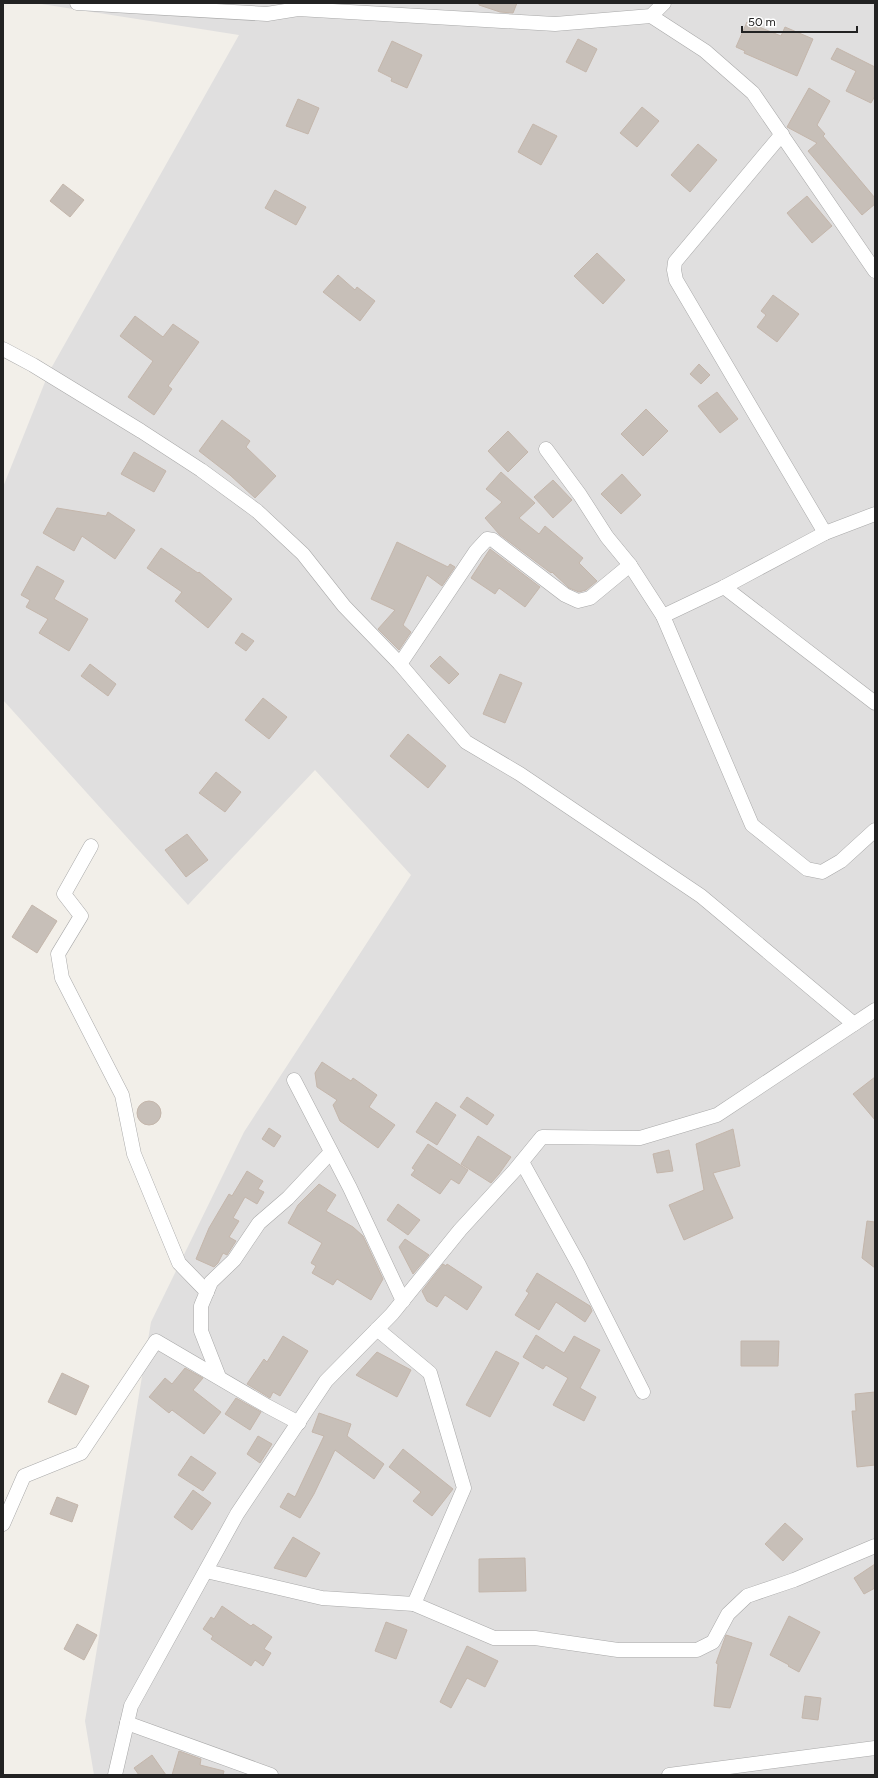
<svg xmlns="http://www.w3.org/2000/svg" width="878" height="1778" font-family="Figtree,sans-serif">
<rect width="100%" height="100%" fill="#f2efe9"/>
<!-- residential -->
<polygon fill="#e0dfdf" points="35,3 875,3 875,1775 94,1775 85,1721 151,1322 244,1132 411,875 315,770 188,905 3,700 3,487 49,372 239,35"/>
<!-- building -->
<g fill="#c7bfb8" stroke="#c4b6ab">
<polygon points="479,3 517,3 513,13 500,12 479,5"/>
<polygon points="747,22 781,36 785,27 813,39 797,76 744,53 745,51 736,47"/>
<polygon points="578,39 597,49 586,72 566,62"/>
<polygon points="392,41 422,55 407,88 391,81 392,78 378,71"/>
<polygon points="837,48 875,67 875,96 871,103 846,91 856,71 831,59"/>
<polygon points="809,88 830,101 817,125 825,134 823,136 875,198 875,204 862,215 808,151 817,143 787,127"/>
<polygon points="298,99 319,108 308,134 286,126"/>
<polygon points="642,107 659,121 637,147 620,133"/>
<polygon points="533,124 557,136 541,165 518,152"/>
<polygon points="698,144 717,160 690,192 671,175"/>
<polygon points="63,184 84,200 70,217 50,201"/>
<polygon points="275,190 306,207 296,225 265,208"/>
<polygon points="807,196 832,226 812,243 787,213"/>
<polygon points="597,253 625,280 603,304 574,276"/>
<polygon points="338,275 355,290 357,287 375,301 360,321 323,292"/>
<polygon points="773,295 799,314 777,342 757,327 766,315 761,311"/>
<polygon points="135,316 163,337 173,324 199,342 168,386 172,389 154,415 128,397 153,361 120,336"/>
<polygon points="699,364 710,375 701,384 690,374"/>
<polygon points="717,392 738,419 720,433 698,406"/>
<polygon points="646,409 668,431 643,456 621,434"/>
<polygon points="222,420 250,441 246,447 276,476 255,498 230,475 199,451"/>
<polygon points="508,431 528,452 508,472 488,451"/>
<polygon points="134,452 166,471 154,492 121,474"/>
<polygon points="501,472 535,503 519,518 539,534 545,526 583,558 579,563 597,581 586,590 579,592 569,588 552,572 551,573 499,534 485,518 502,502 486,489"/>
<polygon points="622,474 641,495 621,514 601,494"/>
<polygon points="553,480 572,500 553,518 534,497"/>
<polygon points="57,508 106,516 108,512 135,530 115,559 82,536 74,551 43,533"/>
<polygon points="397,542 448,567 450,564 455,567 442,586 427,575 403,625 411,632 399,650 378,629 395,610 371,599"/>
<polygon points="161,548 198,573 199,572 232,599 208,628 175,601 182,592 147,568"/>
<polygon points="490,549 540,587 525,607 499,588 495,594 471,578"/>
<polygon points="37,566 64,581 54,599 88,619 69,651 39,633 48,619 26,607 30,600 21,595"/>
<polygon points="242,633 254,641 246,651 235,643"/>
<polygon points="440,656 459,674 449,684 430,666"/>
<polygon points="90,664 116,684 108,696 81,676"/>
<polygon points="500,674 522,683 505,723 483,714"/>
<polygon points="263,698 287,717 269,739 245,720"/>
<polygon points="408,734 446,766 428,788 390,756"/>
<polygon points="216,772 241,792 225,812 199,793"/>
<polygon points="187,834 208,860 186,877 165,850"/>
<polygon points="32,905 57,921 37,953 12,937"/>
<polygon points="322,1062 351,1081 353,1078 377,1095 369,1107 395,1125 378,1148 340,1121 333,1105 337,1100 317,1087 315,1073"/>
<polygon points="875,1077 875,1120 853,1094"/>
<polygon points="467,1097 494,1115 487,1125 460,1107"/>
<circle cx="149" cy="1113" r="12"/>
<polygon points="436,1102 456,1115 437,1145 416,1132"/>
<polygon points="269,1128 281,1136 274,1147 262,1139"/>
<polygon points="733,1129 740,1166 713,1173 733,1218 684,1240 669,1205 704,1190 696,1144"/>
<polygon points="478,1136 511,1157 499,1174 491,1183 461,1164"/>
<polygon points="428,1144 468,1170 459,1184 451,1179 440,1194 411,1175 415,1170 412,1168"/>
<polygon points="669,1150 673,1171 657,1173 653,1154"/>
<polygon points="247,1171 263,1181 258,1189 264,1192 257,1204 245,1197 233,1218 239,1221 229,1237 236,1241 227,1255 223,1253 218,1263 214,1267 196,1259 209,1228 229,1194 232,1196"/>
<polygon points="319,1184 336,1195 326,1211 353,1227 363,1236 383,1279 371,1300 337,1279 333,1285 312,1273 316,1266 311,1263 322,1243 288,1223 298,1205"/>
<polygon points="398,1204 420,1220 408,1235 387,1220"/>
<polygon points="867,1221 875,1222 875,1268 862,1258"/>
<polygon points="405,1239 429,1255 413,1274 399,1247"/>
<polygon points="443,1264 446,1266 447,1264 482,1287 467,1310 445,1295 437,1307 427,1301 422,1291"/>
<polygon points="537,1273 590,1306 592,1311 585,1322 556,1302 539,1330 515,1315 529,1293 526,1291"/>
<polygon points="536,1335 564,1353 574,1336 600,1350 580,1388 596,1397 584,1421 553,1405 568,1378 546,1365 543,1369 523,1357"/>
<polygon points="283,1336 308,1351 280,1396 273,1392 270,1398 247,1384 264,1359 267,1362"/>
<polygon points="741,1341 779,1341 778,1366 741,1366"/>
<polygon points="496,1351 519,1363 490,1417 466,1405"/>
<polygon points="377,1352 411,1370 397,1397 356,1375"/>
<polygon points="185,1368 203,1378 193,1390 221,1412 204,1434 172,1410 169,1413 149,1397 165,1378 172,1384"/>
<polygon points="62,1373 89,1386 76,1415 48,1402"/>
<polygon points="875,1392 875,1465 857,1467 852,1411 856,1411 855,1394"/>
<polygon points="236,1398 261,1412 250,1430 225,1414"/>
<polygon points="319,1413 351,1424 347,1436 384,1464 374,1479 335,1450 314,1494 300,1518 280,1507 288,1493 295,1497 324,1436 312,1432"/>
<polygon points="258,1436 272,1444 260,1463 247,1454"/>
<polygon points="403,1449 453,1489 432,1516 413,1501 421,1492 389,1467"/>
<polygon points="191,1456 216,1473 203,1491 178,1475"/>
<polygon points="193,1490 211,1503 192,1530 174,1517"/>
<polygon points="57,1497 78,1505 72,1522 50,1514"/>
<polygon points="785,1523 803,1539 783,1561 765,1544"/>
<polygon points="293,1537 320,1553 306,1577 274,1568"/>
<polygon points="525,1558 526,1591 479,1592 479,1559"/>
<polygon points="875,1564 875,1588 864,1594 854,1578"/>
<polygon points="222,1606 251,1626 253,1624 272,1637 264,1649 271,1653 263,1666 255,1660 251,1666 211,1639 213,1636 203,1629 211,1617 214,1619"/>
<polygon points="789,1616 820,1632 799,1672 788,1666 789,1665 770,1655"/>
<polygon points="386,1622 407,1630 396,1659 375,1651"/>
<polygon points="77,1624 97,1635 84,1660 64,1649"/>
<polygon points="726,1635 752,1643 730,1708 714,1706 718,1664 716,1663"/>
<polygon points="467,1646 498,1661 485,1687 467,1678 451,1708 440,1702"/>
<polygon points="805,1696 821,1698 818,1720 802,1718"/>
<polygon points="179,1751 201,1759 200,1765 224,1771 223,1775 172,1775"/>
<polygon points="152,1755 166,1775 139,1775 134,1768"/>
</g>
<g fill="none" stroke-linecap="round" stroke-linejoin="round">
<!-- minor casing -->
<g stroke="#a9a9a9" stroke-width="15">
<g id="minor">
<polyline points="77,3 267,14 298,9 555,24 651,16 664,3"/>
<polyline points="651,16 705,51 753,93 875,271"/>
<polyline points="782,134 675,262 674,270 676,280 825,533"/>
<polyline points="3,349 33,365 141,431 201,470 257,511 303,554 344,606 400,664 466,742 520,774 701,896 854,1024"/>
<polyline points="546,449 580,495 607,537 630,565 663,616 752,825 807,869 822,872 841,861 875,830"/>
<polyline points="724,587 875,703"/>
<polyline points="663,616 724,587 825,533 875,514"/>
<polyline points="400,664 476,551 487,539 493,540 565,595 578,601 590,598 630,565"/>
<polyline points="91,846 64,894 81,916 58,954 62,978 122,1095 134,1154 179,1263 207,1292"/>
<polyline points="294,1080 350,1188 403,1301"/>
<polyline points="522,1162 579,1265 643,1392"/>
<polyline points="377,1329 430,1373 464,1488 414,1604"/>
<polyline points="219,1377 201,1331 201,1306 211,1282 234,1260 259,1223 288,1198 331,1152"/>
<polyline points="3,1524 24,1476 81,1453 156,1341 267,1406 299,1423"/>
<polyline points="206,1571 322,1598 414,1604 494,1638 535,1638 618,1650 697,1650 713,1642 728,1614 747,1596 794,1580 875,1546"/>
<polyline points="127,1723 271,1775"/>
<polyline points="115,1775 131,1706 237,1514 326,1381 392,1314 460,1230 515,1170 542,1137 640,1138 717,1115 875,1010"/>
<polyline points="669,1775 875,1748"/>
</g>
</g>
<!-- minor -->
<use href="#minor" stroke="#fff" stroke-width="14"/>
</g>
<!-- border -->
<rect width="878" height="1778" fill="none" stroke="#222222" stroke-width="8"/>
<!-- scale -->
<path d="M742 26v6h115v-6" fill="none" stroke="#222222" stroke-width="2"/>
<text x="748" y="26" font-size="12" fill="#222222" stroke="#ffffff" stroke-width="3" paint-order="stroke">50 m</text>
</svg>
